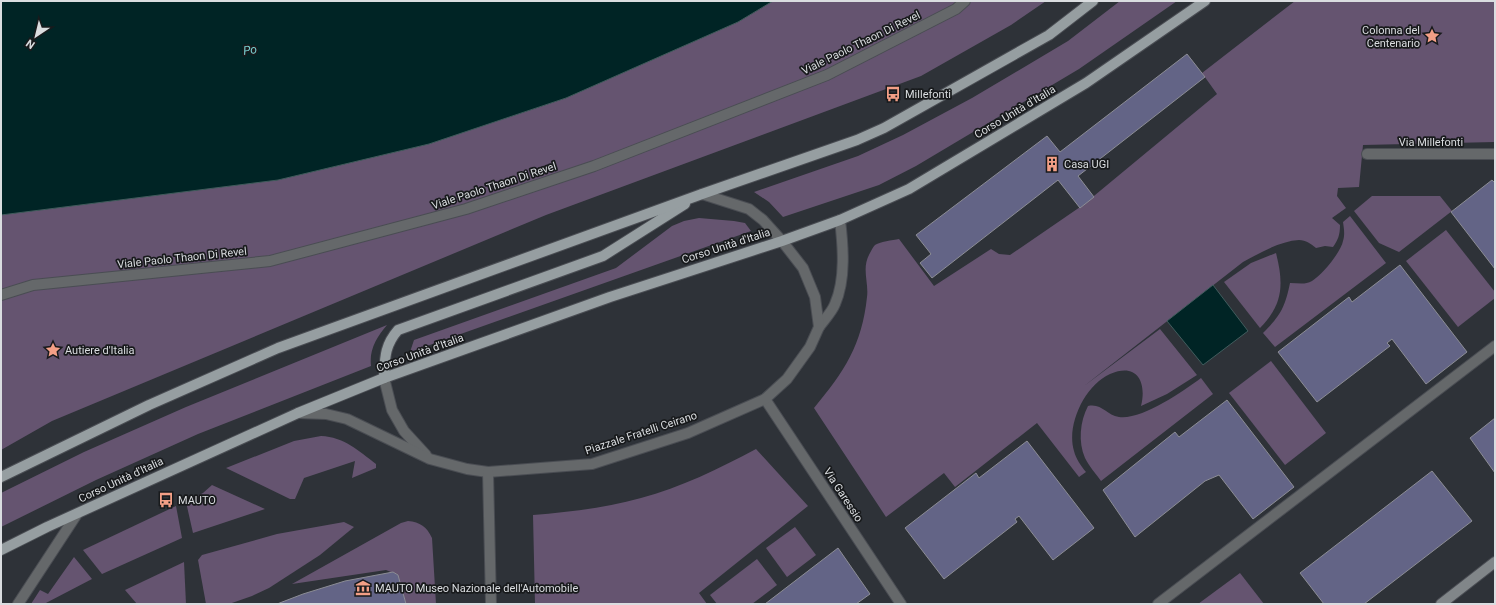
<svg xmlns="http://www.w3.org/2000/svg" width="1496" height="605" font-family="Roboto,sans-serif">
<rect width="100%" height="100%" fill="#2e3238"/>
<!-- green -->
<g fill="#655470">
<polygon points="773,1 1046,1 1011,25 921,76 546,215 52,421 1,450 1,215 278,180 429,144 566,98 738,22"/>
<polygon points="1120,1 1177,1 1079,69 916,166 879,185 783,217 769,202 754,192 858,156 903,135 972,98 1068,41"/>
<path d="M 1295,1 L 1495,1 L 1495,142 L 1363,145 L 1359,187 L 1338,188 L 1337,196 L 1346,208 L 1332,218 L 1340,225 C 1340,235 1338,240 1333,247 L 1325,246 L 1316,248 C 1311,244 1306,240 1299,240 C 1280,241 1260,253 1243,262 L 1084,386 L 1160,329 L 1197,375 L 1167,394 L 1141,406 C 1147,382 1137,362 1110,374 C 1085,385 1066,425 1074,451 C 1076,459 1081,466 1086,472 L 1079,477 L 1037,423 L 955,487 L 944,473 L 886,517 L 814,408 C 844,372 862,345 867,297 C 869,282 861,268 870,253 C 871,251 873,247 875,245 C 879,242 893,240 899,239 L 934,286 L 991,249 L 999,254 L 1010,255 L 1083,205 L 1217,94 L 1202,73 Z"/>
<polygon points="1372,196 1440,196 1452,211 1399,252 1379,243 1354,211"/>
<path d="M 1350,216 L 1386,263 L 1275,347 L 1263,333 C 1281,315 1285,307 1290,283 C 1298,283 1305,285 1312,281 C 1322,275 1341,252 1343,241 C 1345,234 1344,229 1343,222 Z"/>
<polygon points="699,218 734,221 745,223 751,231 410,352 414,340 616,268 672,226 684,221"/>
<polygon points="1446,230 1495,292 1495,298 1458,327 1406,261"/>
<path d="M 1276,253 C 1284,285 1283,304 1260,328 L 1224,282 L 1251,263 Z"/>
<path d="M 387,325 C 377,337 369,349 371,366 L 198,434 L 96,480 L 1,527 L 1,493 L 84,452 L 186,407 Z"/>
<polygon points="1271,361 1326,433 1285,465 1229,393"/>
<path d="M 1201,378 L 1213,394 L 1101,481 C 1096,474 1089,466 1085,458 C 1078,442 1080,421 1088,406 C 1102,403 1106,415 1119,417 C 1142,420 1182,392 1201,378 Z"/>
<path d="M 321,436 C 344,437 359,451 376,464 L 376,468 L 352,478 L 355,461 L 304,478 L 295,499 L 290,499 L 226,468 L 294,441 Z"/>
<path d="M 756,449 L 808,506 L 699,593 L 707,604 L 535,604 L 533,515 C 569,512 606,508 641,498 C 680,488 720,468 756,449 Z"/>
<polygon points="212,485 265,509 193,533 186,502 203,493"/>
<polygon points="176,506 182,538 102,574 83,550"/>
<path d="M 408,521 C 420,522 427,527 432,538 L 436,604 L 406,604 L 398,575 L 386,570 L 292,584 L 401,523 Z"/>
<polygon points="344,522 354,527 320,555 269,588 252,596 229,604 206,604 198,560 202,555 277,534"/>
<polygon points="795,527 816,555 787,577 766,548"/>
<polygon points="74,557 92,579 44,604 31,604 40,590 48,594"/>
<polygon points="757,559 777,585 752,604 717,604 710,595"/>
<polygon points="184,562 186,604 137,604 125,590"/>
<polygon points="1240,573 1264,604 1198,604"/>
</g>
<!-- water -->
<g fill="#002425" stroke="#415c5d">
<polygon points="1,1 773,1 738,22 566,98 429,144 278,180 1,215"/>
<polygon points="1213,285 1248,331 1203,365 1167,321"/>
</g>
<!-- building -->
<g fill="#636486" stroke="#8c8d95">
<polygon points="1187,54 1205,77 1078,176 1094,197 1080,208 1058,180 932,278 920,263 931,254 916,235 1047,136 1060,152"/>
<polygon points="1492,180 1495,183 1495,269 1451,212"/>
<polygon points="1400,265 1467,352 1426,384 1392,339 1387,343 1390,346 1317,402 1278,352 1349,297 1352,302"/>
<polygon points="1227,400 1294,487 1253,519 1219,475 1205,481 1135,537 1103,490 1175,432 1179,437"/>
<polygon points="1495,418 1495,473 1470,438"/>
<polygon points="1027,441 1094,528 1053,560 1019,516 1015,519 1017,522 944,579 905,528 976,473 979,478"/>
<polygon points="1432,471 1472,521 1364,604 1324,604 1300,573"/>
<polygon points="838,548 870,594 856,604 765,604"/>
<polygon points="393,572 398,575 406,604 277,604 303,594 345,581"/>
</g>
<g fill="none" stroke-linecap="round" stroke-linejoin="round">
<!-- lane casing -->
<g stroke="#4a4d53" stroke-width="12">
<polyline id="lane" points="1158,604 1495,346"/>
</g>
<!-- street casing -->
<g stroke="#4a4d53" stroke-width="12">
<g id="street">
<polyline points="1367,154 1495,154"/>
<polyline points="1,295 33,285 270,261 466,209 594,166 827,75 956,9 965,1"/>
<path d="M 819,327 C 824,320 832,312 835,304 C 846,279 843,245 840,220"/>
<polyline points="384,378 392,410 404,431 426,455"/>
<polyline points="765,399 901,604"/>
<polyline points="298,413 326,414 347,419 430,459 467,469 488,472 592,464 688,433 765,399 787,379 810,347 819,327 815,297 803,268 782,241 763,220 749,209 702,194"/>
<polyline points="488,472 491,604"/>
<polyline points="18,604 77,514"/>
</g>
</g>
<!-- secondary casing -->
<g stroke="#4a4d53" stroke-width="12">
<polyline id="secondary" points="1441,604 1495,562"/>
</g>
<!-- primary casing -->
<g stroke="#4a4d53" stroke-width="12">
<g id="primary">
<path d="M 384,378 C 385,359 384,346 398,330 L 603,256 L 685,204"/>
<polyline points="1,477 149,405 278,348 702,194 857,140 884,128 1049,35 1093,1"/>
<polyline points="1,550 47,527 298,413 384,378 610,297 782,241 840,220 909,189 1086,83 1205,1"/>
</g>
</g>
<!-- lane -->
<use href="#lane" stroke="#65686a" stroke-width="10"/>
<!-- street -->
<use href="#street" stroke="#65686a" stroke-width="10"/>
<!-- secondary -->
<use href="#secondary" stroke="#818689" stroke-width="10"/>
<!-- primary -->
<use href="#primary" stroke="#969ea1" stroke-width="10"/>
</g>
<!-- icons -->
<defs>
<g id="sight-bare" transform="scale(1.2)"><path d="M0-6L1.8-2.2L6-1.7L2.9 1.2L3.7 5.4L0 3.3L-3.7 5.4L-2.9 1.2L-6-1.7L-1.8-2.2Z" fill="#f39f86" stroke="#181a1c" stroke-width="2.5" paint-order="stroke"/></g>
<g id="bus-bare" transform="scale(1.2)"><path d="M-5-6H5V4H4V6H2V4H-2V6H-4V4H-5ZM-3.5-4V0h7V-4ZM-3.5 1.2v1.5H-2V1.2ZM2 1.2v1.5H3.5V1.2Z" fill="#f39f86" stroke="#181a1c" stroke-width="2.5" paint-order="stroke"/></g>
<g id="building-bare" transform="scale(1.2)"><path d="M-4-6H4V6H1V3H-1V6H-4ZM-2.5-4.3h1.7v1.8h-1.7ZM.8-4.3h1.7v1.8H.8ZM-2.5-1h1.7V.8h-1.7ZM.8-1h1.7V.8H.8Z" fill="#f39f86" stroke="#181a1c" stroke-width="2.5" paint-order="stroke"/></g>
<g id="museum-bare" transform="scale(1.2)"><path d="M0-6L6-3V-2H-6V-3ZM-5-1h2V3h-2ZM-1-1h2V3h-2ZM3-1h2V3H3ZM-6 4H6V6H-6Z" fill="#f39f86" stroke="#181a1c" stroke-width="2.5" paint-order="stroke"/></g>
</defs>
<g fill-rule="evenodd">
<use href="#sight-bare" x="1432" y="36"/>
<use href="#bus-bare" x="893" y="94"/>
<use href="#building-bare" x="1052" y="164"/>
<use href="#sight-bare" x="53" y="350"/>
<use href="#bus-bare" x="166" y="500"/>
<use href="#museum-bare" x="363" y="588"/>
</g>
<g text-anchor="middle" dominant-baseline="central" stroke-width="3.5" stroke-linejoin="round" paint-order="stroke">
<!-- poi labels -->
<g font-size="11" fill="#dadde0" stroke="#181a1c" text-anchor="start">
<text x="1420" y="30" text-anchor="end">Colonna del<tspan x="1420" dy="13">Centenario</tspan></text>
<text x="905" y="94">Millefonti</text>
<text x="1064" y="164">Casa UGI</text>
<text x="65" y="350">Autiere d'Italia</text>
<text x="178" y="500">MAUTO</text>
<text x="375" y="588">MAUTO Museo Nazionale dell'Automobile</text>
</g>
<!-- street labels -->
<g font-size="11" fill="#dadde0" stroke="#181a1c">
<text transform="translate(861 43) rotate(-26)">Viale Paolo Thaon Di Revel</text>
<text transform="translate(1015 112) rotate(-31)">Corso Unità d'Italia</text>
<text x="1431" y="142">Via Millefonti</text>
<text transform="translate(494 186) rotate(-18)">Viale Paolo Thaon Di Revel</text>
<text transform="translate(726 246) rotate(-18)">Corso Unità d'Italia</text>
<text transform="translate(182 258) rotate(-6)">Viale Paolo Thaon Di Revel</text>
<text transform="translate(420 353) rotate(-20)">Corso Unità d'Italia</text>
<text transform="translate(641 433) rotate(-18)">Piazzale Fratelli Ceirano</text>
<text transform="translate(121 480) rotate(-25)">Corso Unità d'Italia</text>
<text transform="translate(843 495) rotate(57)">Via Garessio</text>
</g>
<!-- water labels -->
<g font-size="12" font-style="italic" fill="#79d0d1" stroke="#181a1c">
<text transform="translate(250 50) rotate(-8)">Po</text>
</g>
</g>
<!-- border -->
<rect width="1496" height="605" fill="none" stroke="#dadde0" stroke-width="4"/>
<!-- north arrow -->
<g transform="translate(36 36) rotate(215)" stroke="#181a1c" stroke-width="3" paint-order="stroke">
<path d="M0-3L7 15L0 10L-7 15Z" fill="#dadde0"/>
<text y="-6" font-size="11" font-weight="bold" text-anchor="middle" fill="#dadde0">N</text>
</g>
</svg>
